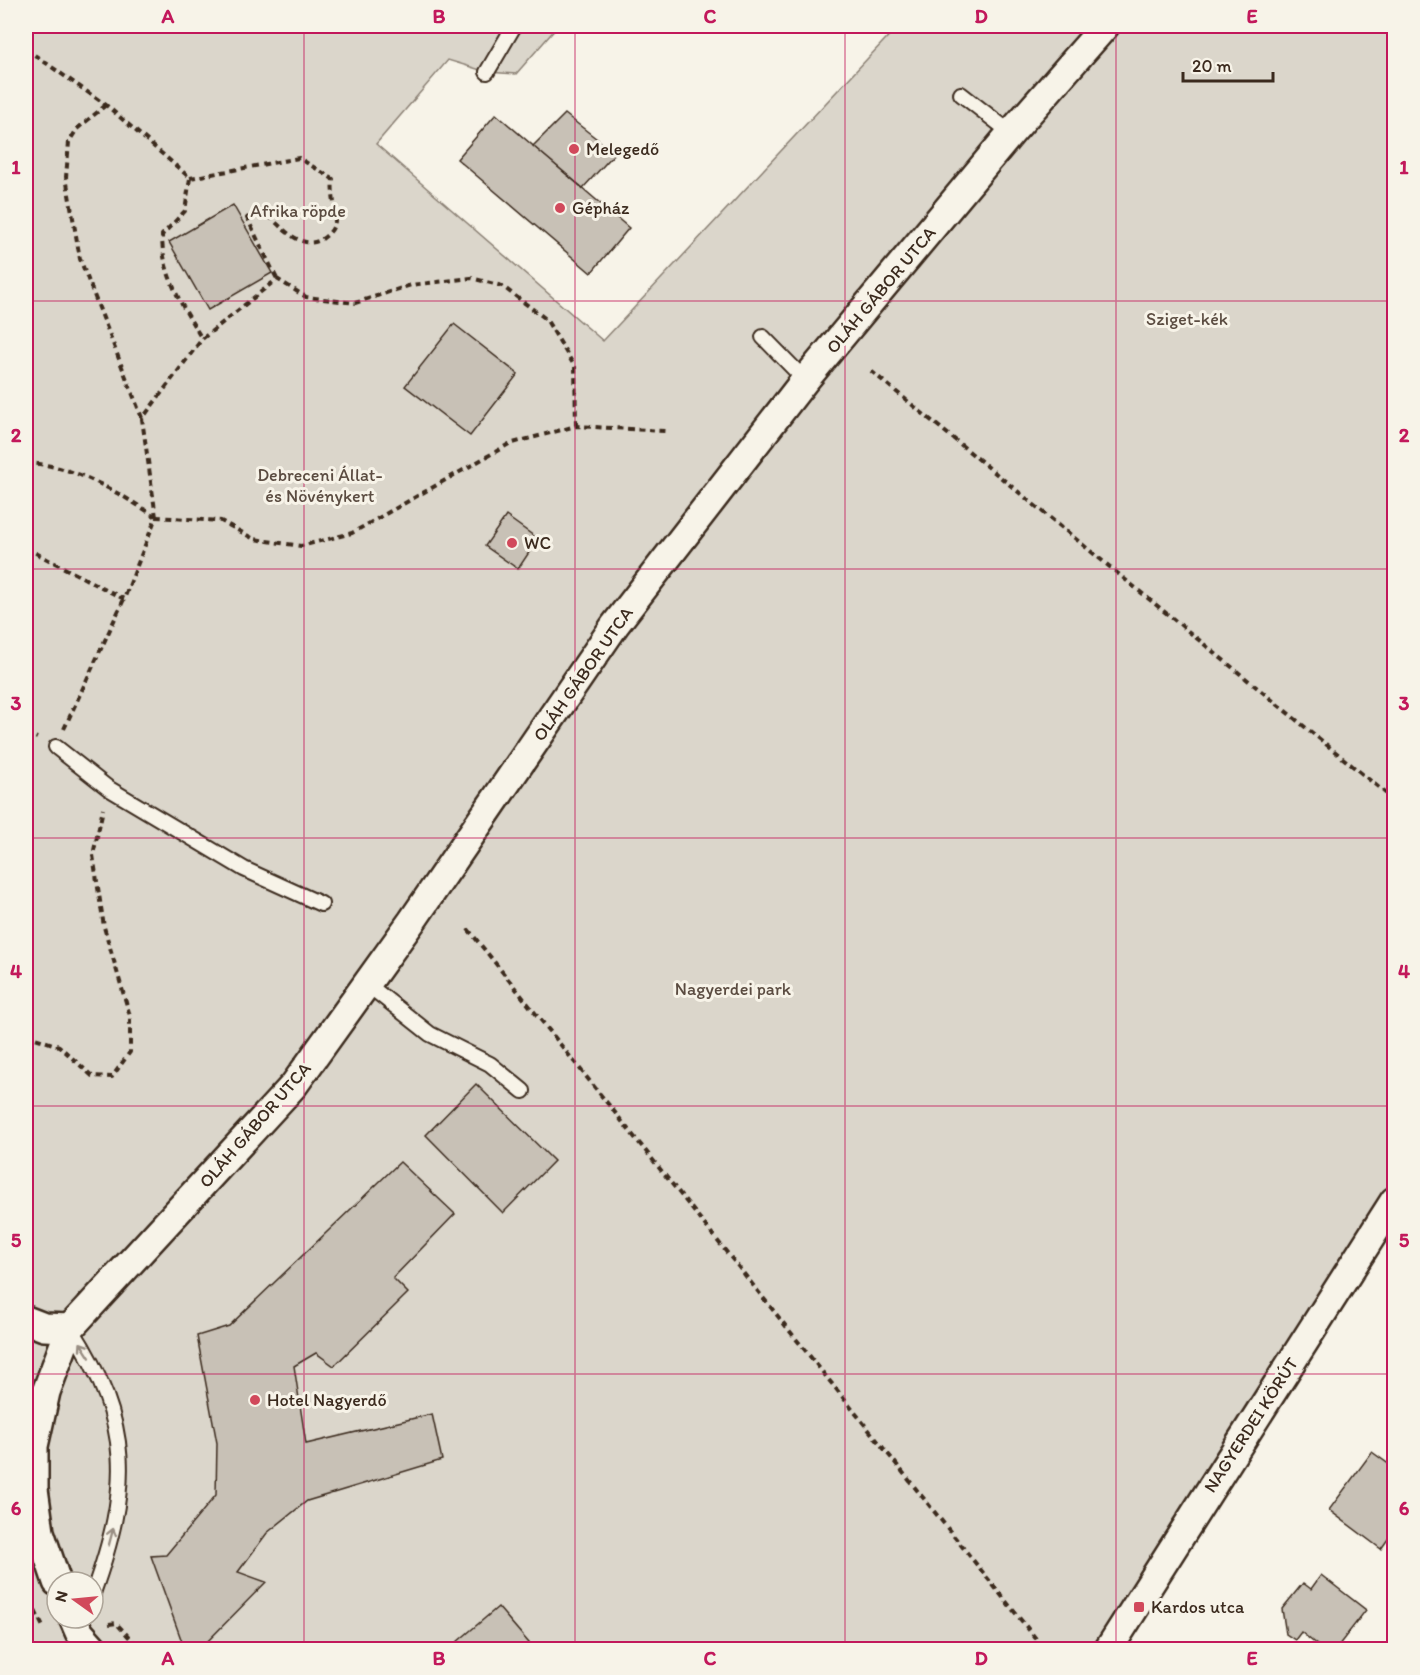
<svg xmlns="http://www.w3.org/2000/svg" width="1420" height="1675" font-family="Itim,sans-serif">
<rect width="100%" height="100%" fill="#f7f3e8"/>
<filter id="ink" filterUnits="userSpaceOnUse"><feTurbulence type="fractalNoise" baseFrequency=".0167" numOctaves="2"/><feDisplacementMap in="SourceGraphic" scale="12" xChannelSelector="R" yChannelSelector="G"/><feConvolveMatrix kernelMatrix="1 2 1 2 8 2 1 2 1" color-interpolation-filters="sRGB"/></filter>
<g filter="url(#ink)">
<!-- green -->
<path fill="#dbd6cb" stroke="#8b8074" stroke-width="1.5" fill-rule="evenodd" d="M 26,26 L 558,26 L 516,74 L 487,72 L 448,60 L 376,144 L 603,341 L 898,26 L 1394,26 L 1394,1201 L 1108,1649 L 26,1650 ZM 57,1582 L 93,1582 L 93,1618 L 57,1618 Z"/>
<!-- building -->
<g fill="#c8c1b6" stroke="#3b2a1e" stroke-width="1.5">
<polygon points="496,114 629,228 591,273 457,159"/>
<polygon points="565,114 615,153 583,188 533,146"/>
<polygon points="233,205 272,273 208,310 169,242"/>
<polygon points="454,324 518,374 470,436 405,386"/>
<polygon points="506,516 538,539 518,569 485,546"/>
<polygon points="476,1084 554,1161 503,1213 426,1135"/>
<polygon points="400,1162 455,1214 393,1278 408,1293 334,1366 316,1353 294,1366 306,1444 432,1414 442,1460 307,1501 267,1533 238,1572 266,1582 199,1650 185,1650 151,1556 166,1555 216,1495 217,1443 197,1336 229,1326"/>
<polygon points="1372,1452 1394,1468 1394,1534 1393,1532 1381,1549 1329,1510"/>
<polygon points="1321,1575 1366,1610 1335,1650 1323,1650 1301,1632 1295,1640 1286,1634 1282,1609 1303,1583 1311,1589"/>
<polygon points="498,1607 535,1650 464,1650 457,1642"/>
</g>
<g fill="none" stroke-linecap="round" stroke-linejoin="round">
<!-- service casing -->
<g stroke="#3b2a1e" stroke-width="18">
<g id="service">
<polyline points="487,72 514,26"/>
<polyline points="961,94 1011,133"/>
<polyline points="763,337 805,380"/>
<polyline points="56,747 108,788 244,869 321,904"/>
<polyline points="367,984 430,1034 490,1064 523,1091"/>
<path d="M 71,1328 C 133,1425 131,1487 93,1593"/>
</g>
</g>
<!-- minor casing -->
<g stroke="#3b2a1e" stroke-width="32">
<g id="minor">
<polyline points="26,1320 44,1327 70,1328"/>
<polyline points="57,1582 40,1532 34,1489 34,1446 46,1392 70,1328 294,1085 412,921 615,625 805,380 1011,133 1105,26"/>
<polyline points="73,1618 79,1632 95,1650"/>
<polyline points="1108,1650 1394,1201"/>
</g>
</g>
<!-- path -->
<g stroke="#3b2a1e" stroke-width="4" stroke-dasharray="6 4.5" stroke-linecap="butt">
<path d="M 26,49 L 106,105 L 190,178 L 185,211 L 162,235 C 162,274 182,306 202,339"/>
<polyline points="106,105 77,129 69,142 66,177 80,259 142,418"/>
<path d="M 190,178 L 299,158 L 333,179 C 331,193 336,207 335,221 C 334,229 328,235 322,239 C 299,253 277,221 260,208 L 247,218 L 277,279"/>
<polyline points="871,371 1394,800"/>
<path d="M 26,463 C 72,464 117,492 155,516"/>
<polyline points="156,517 142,419 202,339 277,279 306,297 355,303 411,285 471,278 502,286 546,319 575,367 576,426"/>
<polyline points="26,548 124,599"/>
<polyline points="64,729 124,599 156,517 221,521 254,539 301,546 352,533 509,444 576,426 665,431"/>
<polyline points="26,733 37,738"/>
<polyline points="468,929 1045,1650"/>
<polyline points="26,1035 59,1046 92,1076 112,1077 130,1052 130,1016 104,927 93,855 103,809"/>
<polyline points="26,1592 44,1629"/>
<polyline points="109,1624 116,1623 141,1650"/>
</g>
<!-- service -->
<use href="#service" stroke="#f7f3e8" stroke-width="14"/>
<!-- minor -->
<use href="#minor" stroke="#f7f3e8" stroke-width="27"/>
</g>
<!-- one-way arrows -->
<defs><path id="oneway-shaft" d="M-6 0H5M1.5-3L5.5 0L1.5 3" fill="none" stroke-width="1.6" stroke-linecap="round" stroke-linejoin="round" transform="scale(1.5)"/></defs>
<g stroke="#998e83">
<use href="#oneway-shaft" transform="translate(85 1350) rotate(-123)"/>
<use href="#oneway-shaft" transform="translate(111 1537) rotate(-75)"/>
</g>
</g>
<!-- grid -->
<path fill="none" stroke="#c2185b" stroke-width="1.5" stroke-opacity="0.55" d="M 304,26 L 304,1650M 575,26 L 575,1650M 845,26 L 845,1650M 1116,26 L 1116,1650M 26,301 L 1394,301M 26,569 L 1394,569M 26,838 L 1394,838M 26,1106 L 1394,1106M 26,1374 L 1394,1374"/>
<!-- markers -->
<g fill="#d1495b" stroke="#f7f3e8" stroke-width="2">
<circle cx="574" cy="149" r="6"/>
<circle cx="560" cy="208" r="6"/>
<circle cx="512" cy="543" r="6"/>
<circle cx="255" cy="1400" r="6"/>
<rect x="1133" y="1601" width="12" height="12" rx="3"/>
</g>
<g text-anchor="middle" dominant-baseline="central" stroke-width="6" stroke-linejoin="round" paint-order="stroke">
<!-- poi labels -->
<g font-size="18" fill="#3b2a1e" stroke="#f7f3e8" text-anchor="start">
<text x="586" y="149">Melegedő</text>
<text x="572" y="208">Gépház</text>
<text x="524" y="543">WC</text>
<text x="267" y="1400">Hotel Nagyerdő</text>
<text x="1151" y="1607">Kardos utca</text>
</g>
<!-- park labels -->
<g font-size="18" fill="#5b4c41" stroke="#f7f3e8">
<text x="298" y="211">Afrika röpde</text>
<text x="1187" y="319">Sziget-kék</text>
<text x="320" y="475">Debreceni Állat-<tspan x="320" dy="21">és Növénykert</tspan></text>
<text x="733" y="989">Nagyerdei park</text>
</g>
<!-- street labels -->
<g font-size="18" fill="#3b2a1e" stroke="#f7f3e8">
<text transform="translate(881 290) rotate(-50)">OLÁH GÁBOR UTCA</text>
<text transform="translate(583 674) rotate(-55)">OLÁH GÁBOR UTCA</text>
<text transform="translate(255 1125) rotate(-49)">OLÁH GÁBOR UTCA</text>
<text transform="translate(1251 1425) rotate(-57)">NAGYERDEI KÖRÚT</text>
</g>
</g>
<!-- margin -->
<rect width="1420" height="1675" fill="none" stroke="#f7f3e8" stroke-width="66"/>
<!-- north arrow -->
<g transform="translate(75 1600) rotate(285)"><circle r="28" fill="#f7f3e8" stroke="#aca397" stroke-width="1.5"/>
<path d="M0-4.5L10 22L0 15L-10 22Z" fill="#d1495b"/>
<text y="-9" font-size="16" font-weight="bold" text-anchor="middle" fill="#3b2a1e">N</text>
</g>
<!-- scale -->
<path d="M1183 72v9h90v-9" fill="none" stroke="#3b2a1e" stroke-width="3"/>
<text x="1192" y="72" font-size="18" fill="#3b2a1e" stroke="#f7f3e8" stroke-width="4.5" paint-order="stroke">20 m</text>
<rect x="33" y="33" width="1354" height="1609" fill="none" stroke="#c2185b" stroke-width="2"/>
<g font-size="20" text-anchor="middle" font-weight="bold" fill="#c2185b">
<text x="168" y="23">A</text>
<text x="439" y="23">B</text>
<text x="710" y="23">C</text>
<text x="981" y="23">D</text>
<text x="1252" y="23">E</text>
<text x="16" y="174">1</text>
<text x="1404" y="174">1</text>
<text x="16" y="442">2</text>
<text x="1404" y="442">2</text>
<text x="16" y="710">3</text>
<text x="1404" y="710">3</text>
<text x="16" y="978">4</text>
<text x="1404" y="978">4</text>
<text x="16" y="1247">5</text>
<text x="1404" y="1247">5</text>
<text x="16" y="1515">6</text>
<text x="1404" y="1515">6</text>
<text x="168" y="1665">A</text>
<text x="439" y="1665">B</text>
<text x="710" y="1665">C</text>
<text x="981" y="1665">D</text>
<text x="1252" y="1665">E</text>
</g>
</svg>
